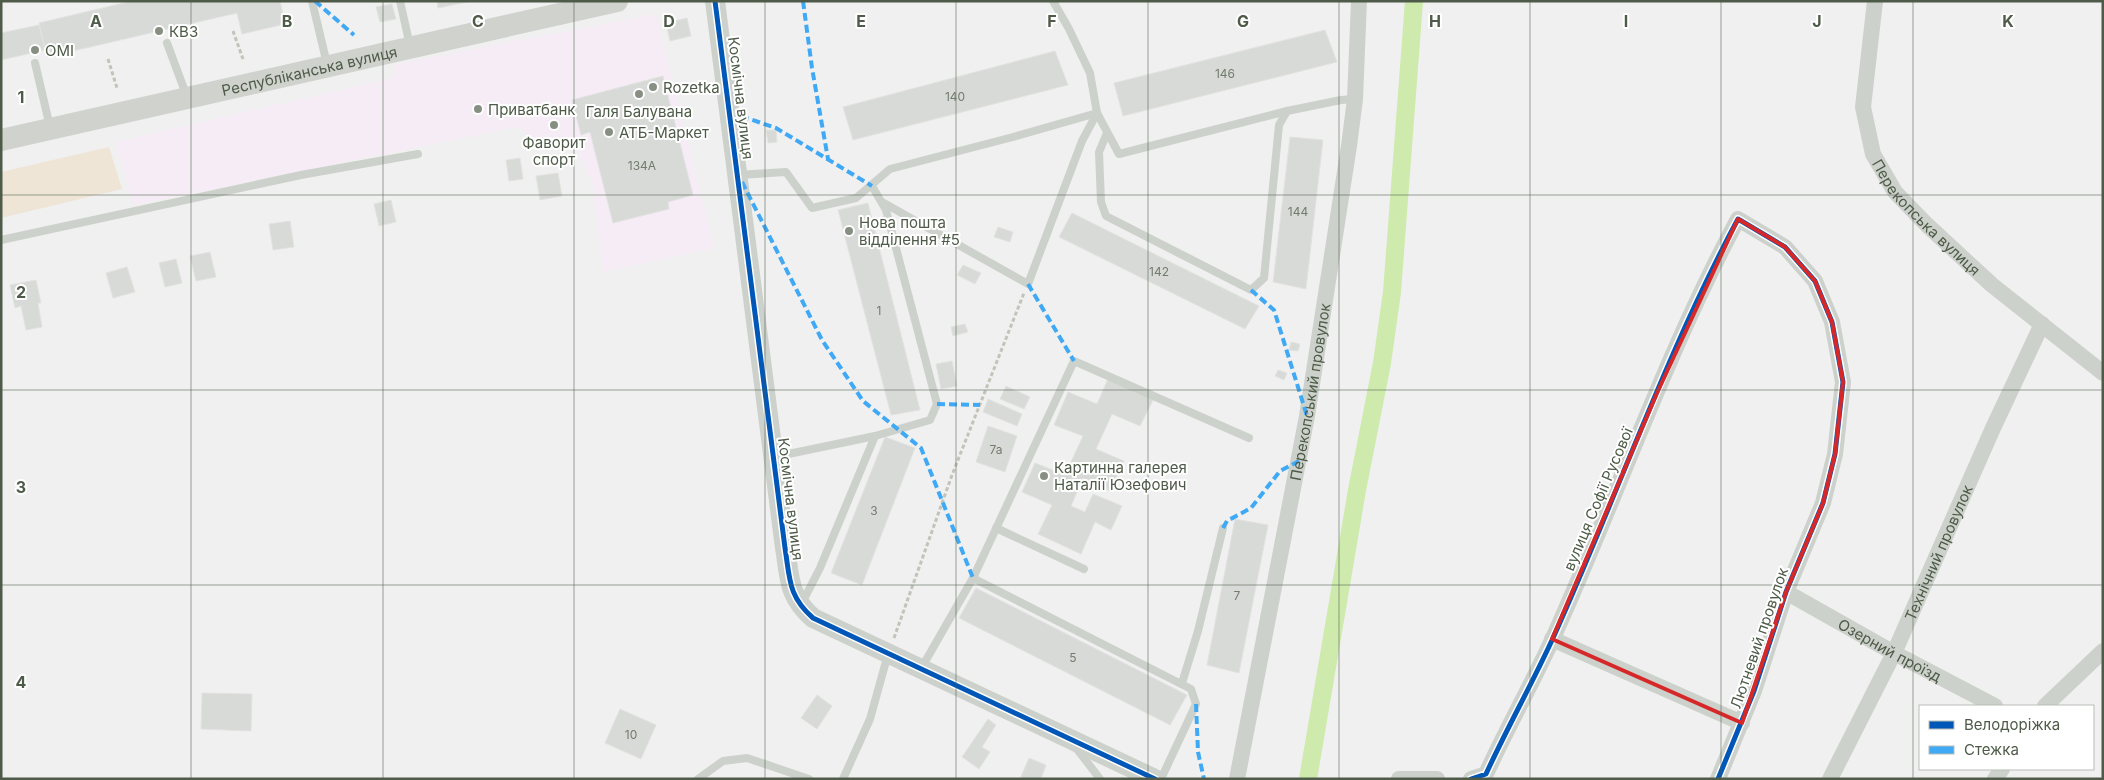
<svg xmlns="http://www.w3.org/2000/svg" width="2104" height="780" font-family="Inter,sans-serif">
<rect width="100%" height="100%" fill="#f0f0f0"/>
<!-- commercial -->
<polygon fill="#f6ecf6" points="656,14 714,248 603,272 592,182 570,137 552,144 547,138 532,142 523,129 517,127 134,205 115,142 392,78 397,64"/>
<!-- green -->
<polygon fill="#eee5d6" points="109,147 122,189 1,218 1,172"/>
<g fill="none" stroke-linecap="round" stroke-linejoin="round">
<!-- canal -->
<polyline stroke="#ceeaac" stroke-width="18" points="1308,779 1357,490 1382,363 1392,292 1414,1"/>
</g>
<!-- building -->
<g fill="#d8dad7" stroke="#e2e3e1">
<polygon points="132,1 280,1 285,24 242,34 237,13 47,57 39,23"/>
<polygon points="437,1 472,1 438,8"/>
<polygon points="392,4 396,19 380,22 376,7"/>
<polygon points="687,18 691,36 670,41 666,23"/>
<polygon points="39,25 45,50 1,60 1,33"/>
<polygon points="1325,30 1337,62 1123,116 1114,83"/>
<polygon points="1055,51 1068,85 853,140 843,107"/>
<polygon points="663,76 693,195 668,202 669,209 613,223 590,132 581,135 572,100"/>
<polygon points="766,130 776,130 777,142 768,143"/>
<polygon points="1290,137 1323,140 1306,289 1273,282"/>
<polygon points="520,158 523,179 509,181 506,160"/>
<polygon points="558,173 562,196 540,200 536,176"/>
<polygon points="391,200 396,222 379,226 374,204"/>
<polygon points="868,203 920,410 891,415 838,210"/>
<polygon points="1072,213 1259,306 1245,329 1059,237"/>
<polygon points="290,221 294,247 273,250 269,224"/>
<polygon points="998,227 1013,232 1010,242 994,237"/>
<polygon points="210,252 216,277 196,281 190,256"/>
<polygon points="176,259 182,283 165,287 159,263"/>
<polygon points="963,265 981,273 975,284 957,275"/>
<polygon points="127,267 135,292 113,298 106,273"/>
<polygon points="36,280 41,303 38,303 42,327 26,330 21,306 15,308 10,285"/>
<polygon points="965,324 968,332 953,336 951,327"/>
<polygon points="1291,342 1300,344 1298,351 1289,350"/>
<polygon points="952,361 957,386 941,389 936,364"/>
<polygon points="1278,370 1287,373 1284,380 1275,376"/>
<polygon points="1108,379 1154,398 1140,426 1112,414 1096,449 1124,461 1110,491 1083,478 1071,506 1085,512 1093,494 1122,506 1111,530 1095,522 1081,554 1038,534 1052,505 1022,492 1035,463 1065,475 1083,436 1054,425 1068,392 1097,404"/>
<polygon points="1006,386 1030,397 1024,409 1000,399"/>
<polygon points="988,399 1022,414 1017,426 983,412"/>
<polygon points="988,426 1017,436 1005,472 976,462"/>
<polygon points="885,437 915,448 862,585 831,573"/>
<polygon points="1235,519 1268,525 1239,673 1207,665"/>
<polygon points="976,588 1187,695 1170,725 959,618"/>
<polygon points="202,693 252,694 251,731 201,729"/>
<polygon points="817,695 832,706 817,729 801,718"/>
<polygon points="620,709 656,725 641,759 605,743"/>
<polygon points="988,719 996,725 982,747 990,752 979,769 962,757"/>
<polygon points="1029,758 1046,765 1041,779 1020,779"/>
</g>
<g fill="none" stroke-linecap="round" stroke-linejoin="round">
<!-- path -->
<g stroke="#c4c3b9" stroke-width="3" stroke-dasharray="4 2.5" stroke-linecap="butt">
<polyline points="233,31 243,59"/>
<polyline points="108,59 117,88"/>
<polyline points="894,638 952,475 1024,293"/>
</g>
<!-- service -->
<g stroke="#cdd1cb" stroke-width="8">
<polyline points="312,1 327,64"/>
<polyline points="400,1 410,46"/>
<polyline points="167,43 187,97"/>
<polyline points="35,63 50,127"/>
<polyline points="1107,133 1099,152 1101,202 1106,216 1251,290 1264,278 1279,125 1287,111"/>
<polyline points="738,175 786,172 812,208 856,198 890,169 1013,137 1097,113 1119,154 1287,111 1341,100 1355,99"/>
<polyline points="882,202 1028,284 1082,141 1097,113 1090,73 1069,29 1053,1"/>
<polyline points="1,240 301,175 418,154"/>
<polyline points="774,457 875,436"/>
<polyline points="996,528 1084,569"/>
<polyline points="973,578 1074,361 1249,438"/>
<polyline points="802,603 820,568 875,436 930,420 937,404 886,210 872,186"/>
<polyline points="922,667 973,578 1191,689 1196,704 1161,779"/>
<polyline points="1182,683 1198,631 1223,528"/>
<polyline points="1077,749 1100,779"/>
<polyline points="698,779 723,761 747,758 809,779"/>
<polyline points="843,779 870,719 888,654"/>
</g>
<!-- minor -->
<g stroke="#cdd1cb" stroke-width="16">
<path id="s1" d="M 1875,1 L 1863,107 L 1873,154 L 1895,192 L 1927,225 L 1992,285 L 2103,373"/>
<path id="s2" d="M 1786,592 L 1894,653 L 1995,706"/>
<polyline points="1552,639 1742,723"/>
<polyline points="2045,706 2103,651"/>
<path id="s3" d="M 1237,779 L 1307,416 L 1349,146 L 1355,99 L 1359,1"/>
<polyline points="1399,779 1437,779"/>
<path d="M 1471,779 L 1486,774 C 1507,728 1532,684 1553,638 C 1616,499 1666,353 1738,219 L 1785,247 L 1815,281 L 1832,322 L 1843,382 L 1835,454 L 1823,503 L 1786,592 L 1754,691 L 1718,779"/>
<path id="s4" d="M 1830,779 L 1894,653 L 1993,428 L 2042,324"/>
<polyline points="1995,779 2002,769"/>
</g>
<!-- tertiary -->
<path stroke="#cdd1cb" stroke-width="20" d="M 715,1 L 785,548 C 790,579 788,596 813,618 L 1155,779"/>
<!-- secondary -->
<path stroke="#cfd2cd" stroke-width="22" id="s5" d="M 1,140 L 617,1"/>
<!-- quiet -->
<g stroke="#3fa9f5" stroke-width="4" stroke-dasharray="8 4" stroke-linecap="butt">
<polyline points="315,1 354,35"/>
<polyline points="803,1 812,68 828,159"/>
<polyline points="741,116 776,128 872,186"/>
<polyline points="742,182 822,340 863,401 921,448 973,578"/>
<polyline points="1028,284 1074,361"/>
<polyline points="1251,290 1274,310 1307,416"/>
<polyline points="937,404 980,405"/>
<polyline points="1223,528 1227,521 1251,508 1280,471 1299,461"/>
<polyline points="1196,704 1198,752 1204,779"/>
</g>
<!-- cycleway casing -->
<g stroke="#fff" stroke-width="8">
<g id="cycleway">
<path d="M 715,1 L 785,548 C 790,579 788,596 813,618 L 1155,779"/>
<path d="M 1471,779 L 1486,774 C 1507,728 1532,684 1553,638 C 1616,499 1666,353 1738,219 L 1785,247 L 1815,281 L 1832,322 L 1843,382 L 1835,454 L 1823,503 L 1786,592 L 1754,691 L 1718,779"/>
</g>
</g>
<!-- cycleway -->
<use href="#cycleway" stroke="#0057b8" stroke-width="5"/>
</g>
<!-- marked area -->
<path fill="none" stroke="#d62828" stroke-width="4" stroke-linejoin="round" d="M 1738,219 L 1785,247 L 1815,281 L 1832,322 L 1843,382 L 1835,454 L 1823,503 L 1786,592 L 1742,723 L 1552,639 L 1657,393 Z"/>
<!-- grid -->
<path fill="none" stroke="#4e5b48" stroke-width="1" stroke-opacity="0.55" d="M 191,1 L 191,779M 383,1 L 383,779M 574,1 L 574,779M 765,1 L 765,779M 956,1 L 956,779M 1148,1 L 1148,779M 1339,1 L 1339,779M 1530,1 L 1530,779M 1721,1 L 1721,779M 1913,1 L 1913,779M 1,195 L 2103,195M 1,390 L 2103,390M 1,585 L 2103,585"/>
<!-- markers -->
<g fill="#878f83" stroke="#fff" stroke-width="2">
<circle cx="159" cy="31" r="5"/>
<circle cx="35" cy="50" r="5"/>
<circle cx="653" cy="87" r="5"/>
<circle cx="639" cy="94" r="5"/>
<circle cx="478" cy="109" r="5"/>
<circle cx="554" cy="125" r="5"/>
<circle cx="609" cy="132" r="5"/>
<circle cx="849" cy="231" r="5"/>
<circle cx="1044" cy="476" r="5"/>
</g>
<g text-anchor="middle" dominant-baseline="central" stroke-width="4" stroke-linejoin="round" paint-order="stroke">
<!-- number labels -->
<g font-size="12" fill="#727c6d">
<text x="1225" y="73">146</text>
<text x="955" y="96">140</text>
<text x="642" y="165">134А</text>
<text x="1298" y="211">144</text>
<text x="1159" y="271">142</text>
<text x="879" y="310">1</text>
<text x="996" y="449">7а</text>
<text x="874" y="510">3</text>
<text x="1237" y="595">7</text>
<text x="1073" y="657">5</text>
<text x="631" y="734">10</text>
</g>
<!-- poi labels -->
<g font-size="15" fill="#4e5b48" stroke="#fff" text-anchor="start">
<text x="169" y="31">КВЗ</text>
<text x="45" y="50">OMI</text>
<text x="663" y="87">Rozetka</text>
<text x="488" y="109">Приватбанк</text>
<text x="639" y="111" text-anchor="middle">Галя Балувана</text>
<text x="619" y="132">АТБ-Маркет</text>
<text x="554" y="142" text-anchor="middle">Фаворит<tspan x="554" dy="17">спорт</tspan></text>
<text x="859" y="222">Нова пошта<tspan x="859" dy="17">відділення #5</tspan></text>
<text x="1054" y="467">Картинна галерея<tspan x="1054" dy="17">Наталії Юзефович</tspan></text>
</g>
<!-- street labels -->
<g font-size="15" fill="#4e5b48" stroke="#fff">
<text stroke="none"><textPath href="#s5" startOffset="316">Республіканська вулиця</textPath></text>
<text transform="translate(741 98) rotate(83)">Космічна вулиця</text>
<text stroke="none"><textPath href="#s1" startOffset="238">Перекопська вулиця</textPath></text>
<text stroke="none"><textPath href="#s3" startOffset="394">Перекопський провулок</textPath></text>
<text transform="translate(791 499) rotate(83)">Космічна вулиця</text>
<text transform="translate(1598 499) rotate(-67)">вулиця Софії Русової</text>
<text stroke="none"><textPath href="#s4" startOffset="251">Технічний провулок</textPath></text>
<text transform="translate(1759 638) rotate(-71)">Лютневий провулок</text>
<text stroke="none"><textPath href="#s2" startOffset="119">Озерний проїзд</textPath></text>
</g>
</g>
<g font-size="16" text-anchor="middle" font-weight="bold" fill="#4e5b48" stroke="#fff" stroke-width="4" stroke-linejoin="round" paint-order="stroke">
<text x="96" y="27">A</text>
<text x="287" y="27">B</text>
<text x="478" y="27">C</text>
<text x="669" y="27">D</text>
<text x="861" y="27">E</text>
<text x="1052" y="27">F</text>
<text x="1243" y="27">G</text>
<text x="1435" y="27">H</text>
<text x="1626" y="27">I</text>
<text x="1817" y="27">J</text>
<text x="2008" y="27">K</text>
<text x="21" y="103">1</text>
<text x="21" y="298">2</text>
<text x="21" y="493">3</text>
<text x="21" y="688">4</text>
</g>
<!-- border -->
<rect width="2104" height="780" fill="none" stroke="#4e5b48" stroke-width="5"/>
<!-- legend -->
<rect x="1919" y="705" width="175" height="65" fill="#ffffff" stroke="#b8bdb6"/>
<rect x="1929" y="721" width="25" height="8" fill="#0057b8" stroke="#b8bdb6"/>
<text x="1964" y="730" font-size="15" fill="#4e5b48">Велодоріжка</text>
<rect x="1929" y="746" width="25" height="8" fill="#3fa9f5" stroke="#b8bdb6"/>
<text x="1964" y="755" font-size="15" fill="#4e5b48">Стежка</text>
</svg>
